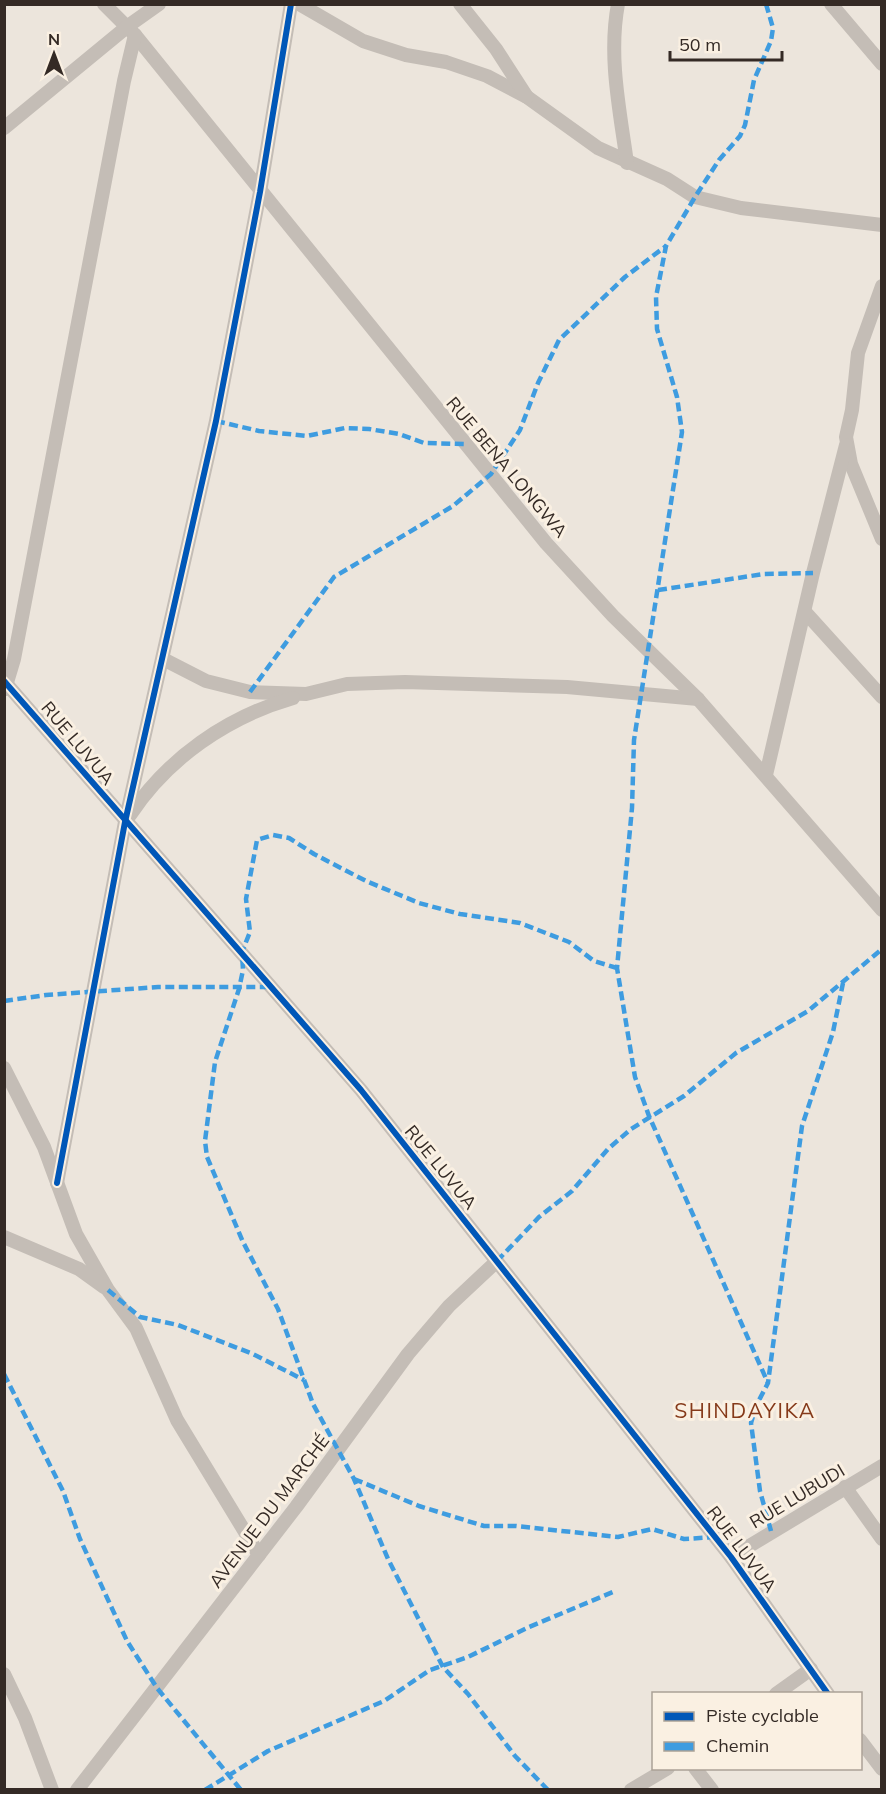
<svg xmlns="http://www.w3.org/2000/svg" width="886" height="1794" font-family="Mulish,sans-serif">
<rect width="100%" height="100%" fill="#ece5dc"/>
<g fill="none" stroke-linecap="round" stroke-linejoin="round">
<!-- minor -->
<g stroke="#c4bdb6" stroke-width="14">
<polyline points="104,4 135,35 546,543 613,616 698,699 882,910"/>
<polyline points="299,4 363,41 406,55 446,62 487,76 527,97 598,148 667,179 695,197 741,208 882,225"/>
<polyline points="460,4 496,49 527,97"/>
<path d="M 618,4 C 608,57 620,111 627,163"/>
<polyline points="831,4 882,64"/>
<polyline points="4,128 128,26 159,4"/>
<polyline points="882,286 858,353 852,410 846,437 851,464 882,539"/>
<polyline points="806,613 882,697"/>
<polyline points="163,659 206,681 250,692 306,694 347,684 405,682 567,687 698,699"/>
<polyline points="4,681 361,1090 731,1557 828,1694"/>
<polyline points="5,689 14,659 124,81 135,35"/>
<polyline points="766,775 813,573 846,445"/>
<path d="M 130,815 C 168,758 227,717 293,698"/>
<polyline points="4,1068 44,1147 76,1234 108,1290 136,1328 177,1420 259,1555"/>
<polyline points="57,1183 125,822 216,421 260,192 291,4"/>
<polyline points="4,1237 79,1269 104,1287"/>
<polyline points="845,1487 882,1539"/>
<polyline points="731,1557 882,1466"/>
<polyline points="4,1674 25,1718 52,1790"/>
<polyline points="776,1694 811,1669"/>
<polyline points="860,1740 882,1769"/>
<polyline points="695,1768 712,1790"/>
<polyline points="77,1790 296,1507 408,1354 449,1306 497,1261"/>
<polyline points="631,1790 668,1768"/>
</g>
<!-- quiet -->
<g stroke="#3e9ce0" stroke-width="4.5" stroke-dasharray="9 4.5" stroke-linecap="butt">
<polyline points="766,4 773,28 771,41 754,80 745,125 740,136 719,160 695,197 666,246 656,297 657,329 677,397 682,432 634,740 632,808 617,968 635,1077 649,1116 768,1383"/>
<polyline points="216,421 259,431 307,436 345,428 369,429 399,434 424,443 464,444"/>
<polyline points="658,590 764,574 813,573"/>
<polyline points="250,692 334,577 453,506 491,474 520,430 538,383 559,340 625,277 666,246"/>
<polyline points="4,1001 46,995 158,987 269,987"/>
<polyline points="497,1261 539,1217 572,1191 608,1149 631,1129 684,1096 736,1053 808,1011 882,949"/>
<polyline points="108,1290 140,1317 178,1325 253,1354 304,1380"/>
<polyline points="4,1374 63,1491 80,1539 127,1641 157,1688 241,1790"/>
<polyline points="354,1479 419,1506 484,1526 516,1526 618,1537 652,1529 684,1539 715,1537"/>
<polyline points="771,1531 760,1491 751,1423 756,1406 768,1383 802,1126 833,1032 843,983"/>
<polyline points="205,1790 268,1751 384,1701 430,1670 468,1657 529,1627 613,1592"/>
<polyline points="548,1790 515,1756 468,1694 443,1667 388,1559 354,1479 313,1404 278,1309 243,1242 207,1157 205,1141 215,1062 239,989 243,970 242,952 250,932 246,899 257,840 273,835 289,838 314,854 366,881 419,903 460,914 520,923 569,942 594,961 617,968"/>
</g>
<!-- cycleway casing -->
<g stroke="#faf0e2" stroke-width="10">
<g id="cycleway">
<polyline points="4,681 361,1090 731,1557 828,1694"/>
<polyline points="57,1183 125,822 216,421 260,192 291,4"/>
</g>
</g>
<!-- cycleway -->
<use href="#cycleway" stroke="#0057b8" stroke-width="6"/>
</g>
<g text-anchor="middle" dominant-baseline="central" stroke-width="6" stroke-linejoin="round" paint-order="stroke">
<!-- street labels -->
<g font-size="18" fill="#342a25" stroke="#faf0e2">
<text transform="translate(507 467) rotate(50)">RUE BENA LONGWA</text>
<text transform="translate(78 743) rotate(50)">RUE LUVUA</text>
<text transform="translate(441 1167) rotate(51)">RUE LUVUA</text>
<text transform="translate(797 1496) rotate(-31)">RUE LUBUDI</text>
<text transform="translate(269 1511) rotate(-53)">AVENUE DU MARCHÉ</text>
<text transform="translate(742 1549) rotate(53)">RUE LUVUA</text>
</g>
<!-- quarter labels -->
<g font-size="21" letter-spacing="1.5" fill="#863a1a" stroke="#faf0e2">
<text x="745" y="1410">SHINDAYIKA</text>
</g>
</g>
<!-- border -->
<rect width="886" height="1794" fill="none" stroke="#342a25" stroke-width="12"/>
<!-- legend -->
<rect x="652" y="1692" width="210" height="78" fill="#faf0e2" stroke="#aba196" stroke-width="1.5"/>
<rect x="664" y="1712" width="30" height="9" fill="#0057b8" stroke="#aba196" stroke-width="1.5"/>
<text x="706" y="1722" font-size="18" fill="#342a25">Piste cyclable</text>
<rect x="664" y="1742" width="30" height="9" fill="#3e9ce0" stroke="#aba196" stroke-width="1.5"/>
<text x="706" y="1752" font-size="18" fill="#342a25">Chemin</text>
<!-- north arrow -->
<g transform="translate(54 54)" stroke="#faf0e2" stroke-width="4.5" paint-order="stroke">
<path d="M0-4.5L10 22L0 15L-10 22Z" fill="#342a25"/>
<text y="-9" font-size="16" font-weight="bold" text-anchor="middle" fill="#342a25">N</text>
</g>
<!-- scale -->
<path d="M670 51v9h112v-9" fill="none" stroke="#342a25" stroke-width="3"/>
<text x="679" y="51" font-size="18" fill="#342a25" stroke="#faf0e2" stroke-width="4.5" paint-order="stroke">50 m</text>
</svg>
